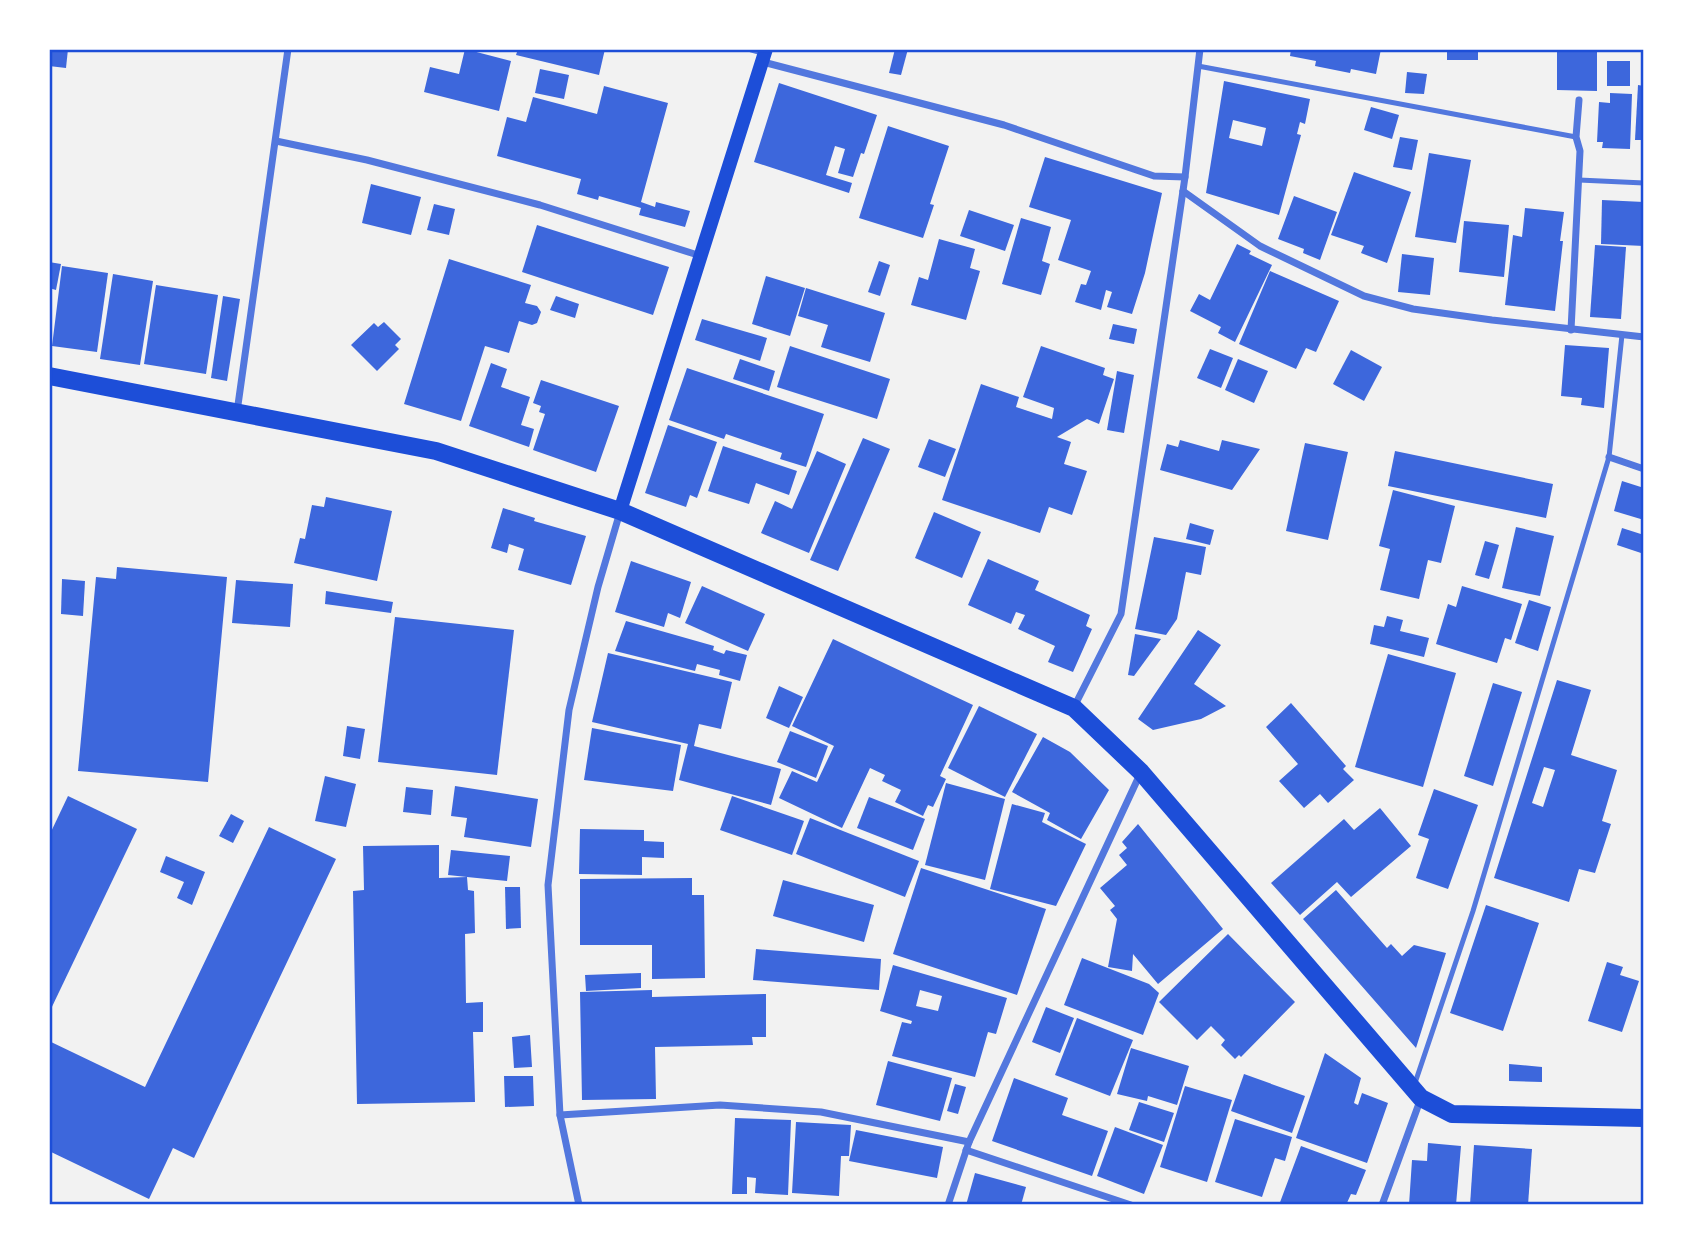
<svg xmlns="http://www.w3.org/2000/svg" width="1693" height="1254" font-family="'Playfair Display',serif">
<rect width="100%" height="100%" fill="#f2f2f2"/>
<!-- building -->
<g fill="#3d67dc" fill-rule="evenodd">
<polygon points="49,49 68,49 66,68 49,66"/>
<polygon points="465,49 511,61 499,111 424,92 430,67 459,74"/>
<polygon points="518,49 605,49 599,75 516,55"/>
<polygon points="895,49 908,49 901,75 889,73"/>
<polygon points="1291,49 1381,49 1376,74 1351,69 1350,73 1315,66 1316,61 1290,56"/>
<rect x="1447" y="49" width="31" height="11"/>
<polygon points="1557,51 1597,51 1597,91 1557,90"/>
<rect x="1607" y="61" width="23" height="25"/>
<polygon points="540,69 569,75 564,99 535,93"/>
<polygon points="1407,72 1427,74 1424,94 1405,93"/>
<path d="M 1224,81 L 1310,99 L 1305,124 L 1300,122 L 1297,134 L 1301,135 L 1279,215 L 1206,193 ZM 1233,120 L 1266,128 L 1262,146 L 1229,138 Z"/>
<polygon points="779,83 877,115 864,154 861,153 853,177 838,173 845,149 835,146 826,175 852,183 849,193 754,162"/>
<polygon points="1638,85 1644,86 1644,140 1635,140"/>
<polygon points="604,86 668,103 641,202 655,207 656,202 690,211 685,227 639,215 641,208 599,196 598,200 577,194 581,179 497,156 507,117 526,122 533,97 597,114"/>
<polygon points="1610,93 1632,94 1630,149 1602,148 1603,142 1597,142 1599,102 1610,103"/>
<polygon points="1371,107 1399,115 1392,139 1364,130"/>
<polygon points="888,126 949,146 930,204 934,205 923,238 859,218"/>
<polygon points="1400,137 1418,140 1412,170 1393,167"/>
<polygon points="1429,153 1471,160 1456,243 1415,237"/>
<polygon points="1045,157 1162,193 1145,273 1132,314 1107,307 1112,292 1106,290 1101,310 1075,302 1081,284 1086,285 1091,271 1058,260 1071,220 1029,207"/>
<polygon points="1354,172 1411,192 1387,263 1361,253 1364,246 1331,235"/>
<polygon points="371,184 421,197 411,235 362,223"/>
<polygon points="1294,196 1337,212 1320,260 1303,253 1304,249 1278,239"/>
<polygon points="1602,200 1644,202 1644,246 1601,244"/>
<polygon points="434,204 455,209 449,235 427,230"/>
<polygon points="1525,208 1564,212 1560,241 1563,241 1555,311 1505,305 1513,235 1522,237"/>
<polygon points="969,210 1014,225 1005,251 960,236"/>
<polygon points="1021,218 1051,227 1042,261 1050,264 1041,295 1002,284"/>
<polygon points="1464,221 1509,225 1504,277 1459,272"/>
<polygon points="537,225 669,267 653,315 522,272"/>
<polygon points="939,239 975,249 970,268 980,271 966,320 911,305 919,277 928,280"/>
<polygon points="1237,244 1251,251 1249,254 1272,265 1235,342 1218,333 1221,327 1190,311 1199,294 1210,300"/>
<polygon points="1595,245 1626,247 1621,319 1590,317"/>
<polygon points="1402,254 1434,258 1430,295 1398,292"/>
<polygon points="449,259 531,285 525,303 537,306 541,312 537,323 532,325 519,321 509,353 485,346 461,421 404,404"/>
<polygon points="879,261 890,265 880,296 868,292"/>
<polygon points="49,262 61,264 56,290 49,288"/>
<polygon points="62,266 108,273 97,352 52,346"/>
<polygon points="1270,271 1339,301 1316,352 1306,348 1296,369 1239,344"/>
<polygon points="113,274 153,281 140,365 100,359"/>
<polygon points="766,276 805,288 790,336 752,324"/>
<polygon points="156,285 218,295 206,374 144,364"/>
<polygon points="806,288 885,313 870,362 821,347 828,325 798,316"/>
<polygon points="223,296 240,299 227,381 211,378"/>
<polygon points="556,296 579,304 575,318 550,310"/>
<polygon points="702,319 767,338 760,361 695,340"/>
<polygon points="384,322 401,339 395,345 399,349 377,371 351,345 374,323 378,327"/>
<polygon points="1113,324 1137,329 1134,344 1109,339"/>
<polygon points="1565,345 1609,348 1604,408 1581,405 1582,398 1561,396"/>
<polygon points="790,346 890,379 877,419 777,387"/>
<polygon points="1041,346 1105,368 1103,375 1114,379 1099,424 1087,419 1057,437 1071,442 1064,464 1087,471 1072,515 1049,507 1040,533 942,500 981,384 1019,397 1016,407 1052,419 1054,408 1023,397"/>
<polygon points="1210,349 1233,358 1221,388 1197,378"/>
<polygon points="1351,350 1382,367 1364,401 1333,384"/>
<polygon points="740,359 775,371 769,391 733,379"/>
<polygon points="1238,359 1268,371 1254,403 1225,390"/>
<polygon points="491,363 507,369 501,387 530,397 521,425 534,429 529,447 469,426"/>
<polygon points="687,368 824,414 806,467 780,459 782,453 726,434 724,439 669,420"/>
<polygon points="1117,371 1134,375 1124,433 1107,430"/>
<polygon points="541,380 619,406 596,472 533,450 545,414 539,412 541,406 533,403"/>
<polygon points="668,425 717,442 697,498 690,495 686,507 645,493"/>
<polygon points="863,438 890,449 838,571 810,560"/>
<polygon points="929,439 956,449 945,477 918,467"/>
<polygon points="1180,440 1219,451 1222,440 1260,449 1232,490 1160,470 1167,444 1178,447"/>
<polygon points="1305,443 1348,452 1328,540 1286,531"/>
<polygon points="723,446 797,471 789,495 756,483 749,504 708,491"/>
<polygon points="817,451 846,464 809,553 761,533 775,501 792,509"/>
<polygon points="1395,451 1553,484 1546,518 1388,486"/>
<polygon points="1622,481 1644,488 1644,520 1614,511"/>
<polygon points="1393,490 1455,506 1441,563 1428,560 1419,599 1380,590 1390,549 1379,546"/>
<polygon points="326,497 392,511 377,581 294,563 300,538 305,539 312,505 324,507"/>
<polygon points="503,508 535,518 534,521 586,536 571,585 518,570 524,549 509,544 507,553 491,548"/>
<polygon points="934,512 981,532 962,578 915,558"/>
<polygon points="1190,523 1214,530 1210,545 1186,539"/>
<polygon points="1516,527 1554,536 1540,596 1502,588"/>
<polygon points="1622,528 1644,535 1644,554 1617,545"/>
<polygon points="1154,537 1206,547 1201,575 1186,572 1177,619 1166,635 1135,629"/>
<polygon points="1485,541 1499,545 1489,579 1475,575"/>
<polygon points="988,559 1039,581 1035,590 1090,615 1086,626 1092,629 1073,672 1048,662 1055,646 1018,629 1025,615 1016,612 1011,624 968,605"/>
<polygon points="631,561 691,582 680,618 668,613 664,627 615,612"/>
<polygon points="117,567 227,577 208,782 78,771 96,577 116,579"/>
<polygon points="62,579 85,581 83,616 61,614"/>
<polygon points="236,580 293,584 290,627 232,623"/>
<polygon points="702,586 765,614 748,651 685,623"/>
<polygon points="1462,586 1522,604 1511,640 1505,638 1497,663 1436,644 1448,604 1456,607"/>
<polygon points="326,591 393,602 391,613 325,604"/>
<polygon points="1529,600 1551,607 1538,651 1515,643"/>
<polygon points="1387,616 1403,620 1400,631 1429,638 1424,657 1370,644 1374,625 1384,627"/>
<polygon points="395,617 514,630 497,775 378,762"/>
<polygon points="626,621 714,646 713,650 724,654 726,650 747,655 740,681 719,675 720,670 697,664 695,671 615,651"/>
<polygon points="1198,630 1221,645 1194,684 1226,706 1201,719 1153,730 1138,719"/>
<polygon points="1135,634 1161,639 1134,676 1128,675"/>
<polygon points="833,639 973,705 940,776 946,779 933,807 928,805 923,816 895,802 901,790 882,781 885,775 870,768 842,828 779,798 792,771 817,782 834,746 792,726"/>
<polygon points="608,653 732,682 721,729 699,724 694,746 781,769 771,805 679,780 688,744 592,722"/>
<polygon points="1388,654 1456,673 1423,787 1355,767"/>
<path d="M 1557,680 L 1591,690 L 1571,755 L 1617,770 L 1602,821 L 1611,824 L 1595,873 L 1579,869 L 1569,902 L 1494,878 ZM 1544,767 L 1555,770 L 1543,807 L 1532,803 Z"/>
<polygon points="1493,683 1522,692 1493,786 1464,776"/>
<polygon points="779,686 803,697 789,728 766,718"/>
<polygon points="1291,703 1346,766 1343,769 1354,780 1328,803 1320,794 1304,808 1279,781 1298,764 1266,727"/>
<polygon points="979,706 1037,734 1005,797 948,768"/>
<polygon points="347,726 365,729 360,759 343,756"/>
<polygon points="592,728 681,745 673,791 584,780"/>
<polygon points="790,731 828,746 816,778 777,762"/>
<polygon points="1043,737 1070,752 1109,790 1081,839 1047,820 1050,813 1012,792"/>
<polygon points="325,776 356,784 346,827 315,821"/>
<polygon points="946,783 1005,799 985,880 925,865"/>
<polygon points="455,786 538,799 531,847 464,837 467,818 451,816"/>
<polygon points="406,787 433,790 431,815 403,812"/>
<polygon points="1434,789 1478,805 1448,889 1416,878 1429,839 1418,835"/>
<polygon points="68,796 137,829 49,1013 49,836"/>
<polygon points="732,796 804,821 792,855 720,830"/>
<polygon points="869,797 925,819 913,850 857,828"/>
<polygon points="1012,804 1045,813 1042,822 1086,844 1056,906 990,889"/>
<polygon points="1380,808 1411,846 1351,897 1337,882 1300,915 1271,883 1344,819 1354,830"/>
<polygon points="231,814 244,821 233,843 219,836"/>
<polygon points="810,818 919,861 905,897 796,854"/>
<polygon points="1138,824 1223,929 1158,984 1133,954 1132,971 1108,967 1117,919 1110,910 1115,906 1100,888 1127,865 1119,855 1127,848 1122,842"/>
<polygon points="269,827 336,859 194,1158 173,1148 149,1199 49,1151 49,1041 145,1087"/>
<polygon points="580,829 644,830 644,841 664,842 664,858 642,857 642,875 579,874"/>
<polygon points="439,845 439,878 467,877 448,875 451,850 510,856 507,881 467,877 468,890 474,891 475,933 465,934 466,1003 483,1002 483,1032 473,1032 475,1102 357,1104 353,891 364,890 363,846"/>
<polygon points="166,856 205,872 192,905 177,898 184,882 160,872"/>
<polygon points="921,868 1046,909 1017,995 893,954"/>
<polygon points="692,878 692,895 704,895 705,978 652,979 652,945 580,945 580,879"/>
<polygon points="783,880 874,905 864,942 773,916"/>
<polygon points="505,887 520,887 521,928 506,929"/>
<polygon points="1336,890 1387,948 1391,944 1402,956 1414,945 1446,953 1416,1048 1303,919"/>
<polygon points="1486,905 1539,923 1503,1031 1450,1013"/>
<polygon points="1228,934 1295,1002 1241,1057 1239,1055 1235,1059 1221,1045 1225,1040 1211,1026 1197,1040 1159,1002"/>
<polygon points="756,949 881,959 879,990 753,980"/>
<polygon points="1082,958 1149,984 1159,993 1143,1035 1064,1005"/>
<polygon points="1607,962 1623,967 1620,975 1639,981 1622,1032 1588,1021"/>
<path d="M 893,965 L 1007,998 L 996,1034 L 988,1032 L 975,1077 L 892,1056 L 902,1022 L 911,1024 L 912,1021 L 880,1011 ZM 920,990 L 942,996 L 938,1011 L 916,1006 Z"/>
<polygon points="641,973 641,988 586,991 585,975"/>
<polygon points="652,990 652,997 766,994 766,1037 752,1037 753,1045 655,1047 656,1099 582,1100 580,992"/>
<polygon points="1046,1007 1074,1018 1060,1053 1032,1042"/>
<polygon points="1077,1018 1133,1040 1110,1096 1055,1075"/>
<polygon points="530,1035 532,1067 514,1068 512,1037"/>
<polygon points="1131,1048 1189,1066 1177,1105 1148,1096 1147,1101 1117,1094"/>
<polygon points="1325,1053 1361,1078 1354,1103 1358,1105 1362,1093 1388,1103 1367,1163 1296,1138"/>
<polygon points="888,1061 952,1078 940,1121 876,1105"/>
<polygon points="1509,1064 1542,1067 1542,1082 1509,1081"/>
<polygon points="1244,1074 1305,1096 1292,1133 1231,1111"/>
<polygon points="504,1076 533,1076 534,1106 505,1107"/>
<polygon points="1014,1078 1068,1098 1062,1115 1108,1131 1092,1176 992,1141"/>
<polygon points="955,1084 966,1087 958,1114 947,1111"/>
<polygon points="1185,1086 1232,1100 1207,1182 1160,1167"/>
<polygon points="1139,1102 1174,1113 1164,1142 1129,1130"/>
<polygon points="735,1118 791,1120 788,1195 755,1193 756,1178 747,1177 747,1194 732,1194"/>
<polygon points="1235,1119 1292,1137 1285,1161 1275,1158 1262,1197 1215,1182"/>
<polygon points="796,1122 851,1125 849,1156 841,1156 839,1196 792,1193"/>
<polygon points="1115,1127 1163,1145 1144,1194 1097,1176"/>
<polygon points="856,1130 943,1147 937,1178 849,1161"/>
<polygon points="1428,1143 1461,1146 1456,1205 1409,1205 1412,1160 1427,1161"/>
<polygon points="1474,1145 1532,1149 1528,1205 1470,1205"/>
<polygon points="1301,1146 1366,1170 1356,1195 1351,1194 1346,1205 1279,1205"/>
<polygon points="975,1173 1026,1187 1021,1205 966,1205"/>
</g>
<g fill="none" stroke-linecap="round" stroke-linejoin="round">
<!-- service -->
<g stroke="#5277de" stroke-width="5">
<polyline points="1198,66 1576,137"/>
<polyline points="1579,180 1644,183"/>
<polyline points="1414,1086 1473,911 1609,457 1622,335"/>
</g>
<!-- minor -->
<g stroke="#5277de" stroke-width="7">
<polyline points="751,49 765,53"/>
<polyline points="763,62 1004,125 1154,176 1185,177"/>
<polyline points="276,141 367,160 540,205 701,256"/>
<polyline points="1183,191 1260,246 1364,296 1413,309 1492,320 1644,337"/>
<polyline points="1571,330 1580,151 1576,137 1579,100"/>
<polyline points="237,412 288,49"/>
<polyline points="1609,457 1644,469"/>
<polyline points="1074,707 1121,614 1185,177 1200,49"/>
<polyline points="560,1115 720,1105 821,1112 969,1142"/>
<polyline points="966,1150 1131,1205"/>
<polyline points="579,1205 560,1115 548,885 569,710 598,587 620,512"/>
<polyline points="948,1205 969,1142 1141,772"/>
<polyline points="1382,1205 1421,1098"/>
</g>
<!-- secondary -->
<polyline stroke="#1d4ed8" stroke-width="14" points="620,511 766,49"/>
<!-- primary -->
<polyline stroke="#1d4ed8" stroke-width="18" points="49,376 436,451 620,511 1074,708 1141,772 1421,1098 1452,1114 1644,1118"/>
</g>
<!-- border -->
<rect width="1693" height="1254" fill="none" stroke="#ffffff" stroke-width="102"/>
<rect x="51" y="51" width="1591" height="1152" fill="none" stroke="#1d4ed8" stroke-width="2.5"/>
</svg>
